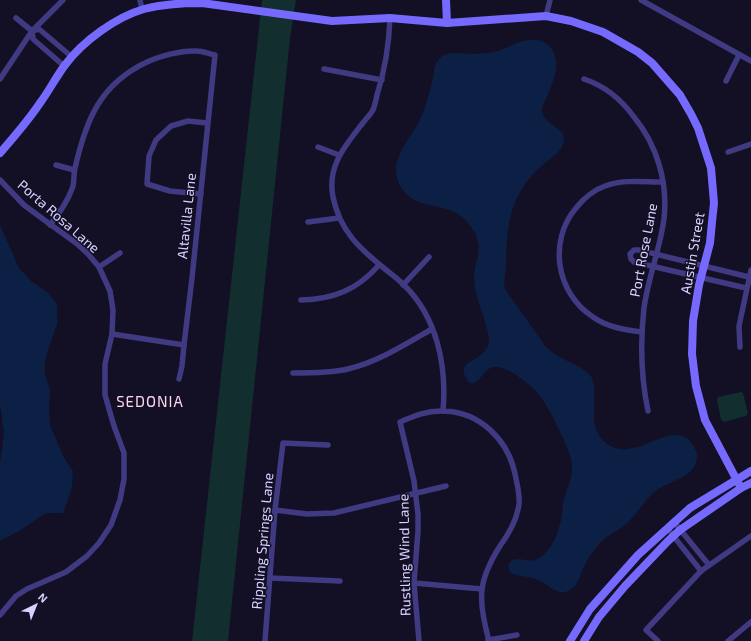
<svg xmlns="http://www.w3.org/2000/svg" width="751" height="641" font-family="'Exo 2',sans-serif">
<rect width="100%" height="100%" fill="#130f24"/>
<!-- green -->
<g fill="#122e2e">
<polygon points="262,0 296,0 290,38 228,641 192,641"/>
<polygon points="741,392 743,393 748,413 746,416 724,422 721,420 717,400 718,397"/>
</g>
<!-- water -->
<g fill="#0c1f45">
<path d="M 528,40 C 536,39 544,40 550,47 C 562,60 554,80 548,94 C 546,100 541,106 542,112 C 544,122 558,127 563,134 C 568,151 548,159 538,169 C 533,174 528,180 524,186 C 507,211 507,236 506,265 C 506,274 503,280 505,289 L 546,347 L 556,355 L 583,369 L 591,376 L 594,384 L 594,423 C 597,433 601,440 609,445 C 636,462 670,420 690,441 C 693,445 696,449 697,454 C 699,477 670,480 657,490 C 646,498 640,510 630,520 C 624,527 616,531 608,536 C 601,541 595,549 590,556 C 583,565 581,577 575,586 C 560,601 551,585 538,580 C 530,576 521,577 513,574 L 510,572 L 508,566 C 512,553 526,563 535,560 C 548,555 556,539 559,527 C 562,519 562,511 563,503 C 566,490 573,478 572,465 C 571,455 566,445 562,436 C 552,415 543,394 523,380 C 516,375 504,366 495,367 C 492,367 490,368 487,370 C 482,375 472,393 465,376 C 459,362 476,361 483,353 C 487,349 489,345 489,340 C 487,319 474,299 474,278 C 474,260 484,252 475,233 C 456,196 421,215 403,190 C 397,183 394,169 397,161 C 403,143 418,128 424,110 C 428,99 430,88 433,78 C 434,73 434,67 436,63 C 438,60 440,58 442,56 C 453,51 465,54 475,54 C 481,54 488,53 494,52 C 504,50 515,42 528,40 Z"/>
<polygon points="0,225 19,268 31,281 47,292 57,304 57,324 48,350 45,362 45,374 50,390 49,408 50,425 64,458 73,471 72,488 63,513 46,513 19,531 0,541 0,462 4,433 0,404"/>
</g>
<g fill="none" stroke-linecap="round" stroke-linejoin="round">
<!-- street -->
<g stroke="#403a83" stroke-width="5.5">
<polyline points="140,0 142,10"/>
<polyline points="641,0 751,61"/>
<polyline points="546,16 550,0"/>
<polyline points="16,18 32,31 33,39 64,66"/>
<path d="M 390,18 C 389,44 385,70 377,95 C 376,100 375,105 373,110 C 370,115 365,120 362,124 C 344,147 327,167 333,197 C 340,231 359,248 385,269 C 391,274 398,279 404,285 C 437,317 447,366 443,411"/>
<polyline points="32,31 39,29 72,57"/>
<polyline points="324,69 382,80"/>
<polyline points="0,79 32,31 63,0"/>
<path d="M 584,79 C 605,86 621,99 634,117 C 657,145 668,182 664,219 C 660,249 648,278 644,308 C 640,343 641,377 648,411"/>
<polyline points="726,81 739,55"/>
<polyline points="318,147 339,155"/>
<polyline points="728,152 751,144"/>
<polyline points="56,165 74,170"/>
<polyline points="0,180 24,205 47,222 76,243 88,254 99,267 110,291 113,310 112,334 105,364 105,395 114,426 124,453 124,479 120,500 111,525 99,543 87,556 66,572 27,589 16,596 0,615"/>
<polyline points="201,194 170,191 147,184 149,156 156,140 171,126 188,121 207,123"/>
<polyline points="308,222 339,218"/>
<path d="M 50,225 C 59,214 67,202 72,189 C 75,182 73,175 75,168 C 86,120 100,84 147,62 C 160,56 182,50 197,51 C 203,51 209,54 215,55 L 192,278 L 184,345 L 182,366 L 179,379"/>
<polyline points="99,267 120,253"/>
<polyline points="403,285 429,257"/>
<polyline points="746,288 634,262 631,259 630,254 634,250 639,250 749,277"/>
<path d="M 301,300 C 334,299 357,290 379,265"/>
<path d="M 642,332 C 625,330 607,327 593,317 C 556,293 548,241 576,208 C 584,198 594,190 605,186 C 624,179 643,182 663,182"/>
<polyline points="112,334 184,345"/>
<polyline points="740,347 739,326 751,270"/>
<path d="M 293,373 C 311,373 331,373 348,369 C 378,362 406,344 432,329"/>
<polyline points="275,510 307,514 334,513 446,486"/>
<polyline points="674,522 709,565"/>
<polyline points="671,533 701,571"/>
<polyline points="270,578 340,581"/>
<polyline points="414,583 482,589"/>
<polyline points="488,640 517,635"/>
<polyline points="265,641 275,510 283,443 328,445"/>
<path d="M 419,641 L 414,583 L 418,531 L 418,514 L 414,481 L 400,422 C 414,416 428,410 444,411 C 480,412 508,440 515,474 C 517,484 520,494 519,504 C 517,520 509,533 500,546 C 477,582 478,600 489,641"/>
<polyline points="658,641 646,630 701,571 751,536"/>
<polyline points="728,641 751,622"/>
</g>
<!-- secondary -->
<g stroke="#756afd" stroke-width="8">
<polyline points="446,0 447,23"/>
<path d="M 0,153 C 14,137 28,121 40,103 C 49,91 56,77 65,65 C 83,41 116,17 144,9 C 163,4 183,3 202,3 L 332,21 L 390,18 L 447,23 L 546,16 L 571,21 L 603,32 L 638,52 L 652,63 L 680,95 L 691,114 L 698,128 L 711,168 L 714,203 L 712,222 L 710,243 L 699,285 L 693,321 L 692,354 L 696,386 L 705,420 L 741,488"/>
<polyline points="570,641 590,609 638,555 690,508 751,471"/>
<polyline points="584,641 599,617 625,586 668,541 680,530 741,488 751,483"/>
</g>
</g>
<g text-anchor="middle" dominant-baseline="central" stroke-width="3" stroke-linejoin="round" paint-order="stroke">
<!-- street labels -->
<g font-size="14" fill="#d9d2ff" stroke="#130f24">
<text transform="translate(59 216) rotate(41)">Porta Rosa Lane</text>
<text transform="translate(186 216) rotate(-84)">Altavilla Lane</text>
<text transform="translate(643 250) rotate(-79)">Port Rose Lane</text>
<text transform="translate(692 253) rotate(-80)">Austin Street</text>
<text transform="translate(262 541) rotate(-85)">Rippling Springs Lane</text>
<text transform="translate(404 555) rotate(-91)">Rustling Wind Lane</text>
</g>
<!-- neighbourhood labels -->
<g font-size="15" letter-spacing="1" fill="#ffd4ed" stroke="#130f24">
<text x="150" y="401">SEDONIA</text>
</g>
</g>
<!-- north arrow -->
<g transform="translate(36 605) rotate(43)" stroke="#130f24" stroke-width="3" paint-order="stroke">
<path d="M0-3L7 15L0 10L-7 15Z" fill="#d9d2ff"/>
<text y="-6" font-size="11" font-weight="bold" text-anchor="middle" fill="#d9d2ff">N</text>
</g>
</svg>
